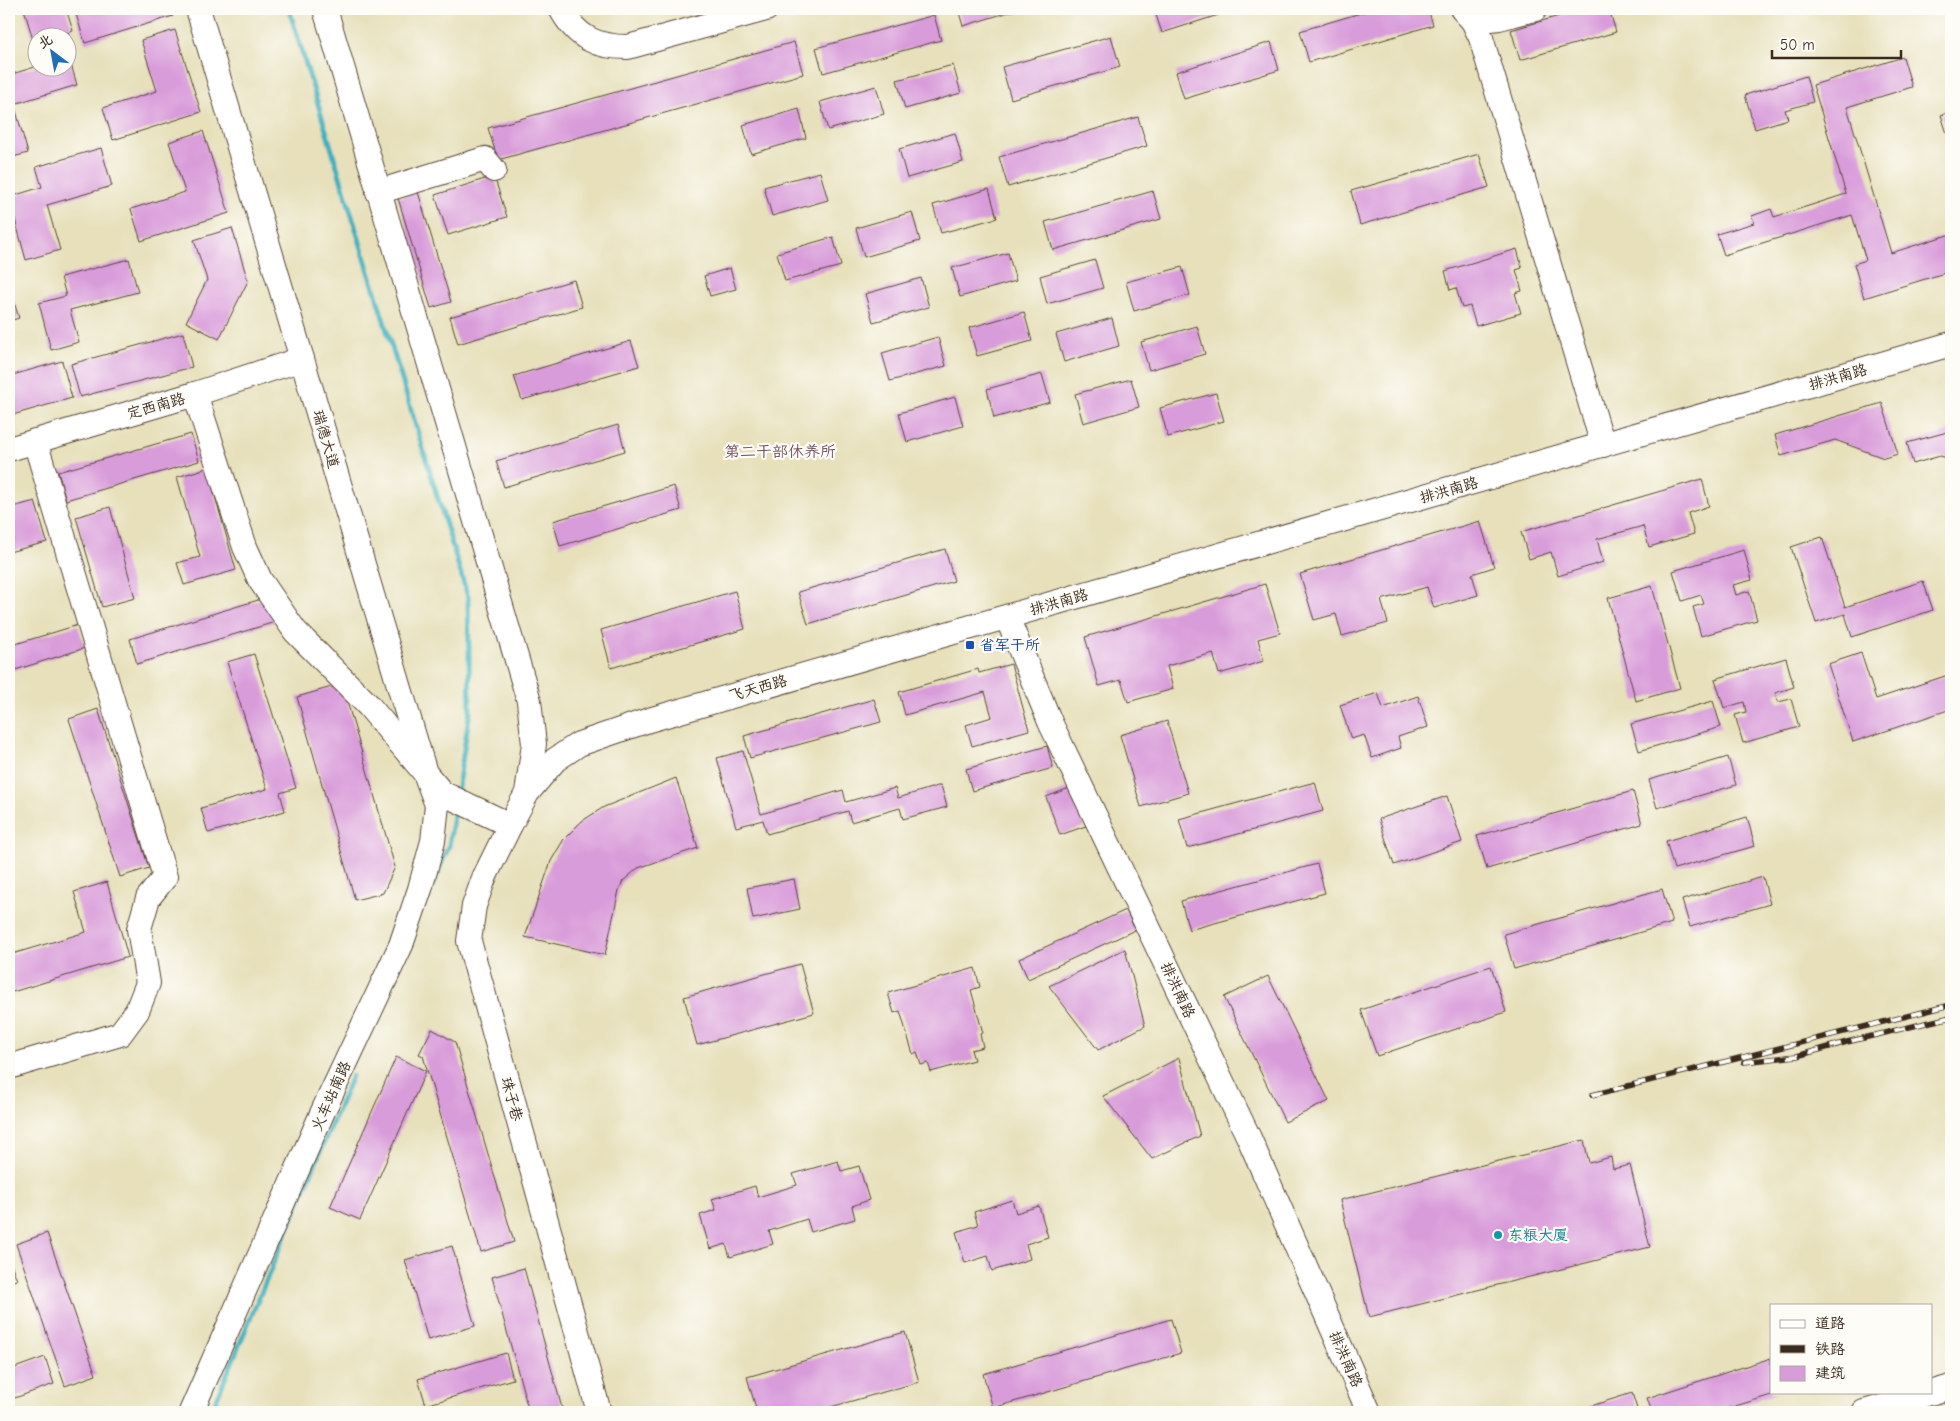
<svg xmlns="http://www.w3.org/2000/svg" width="1960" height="1421" font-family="'Comic Neue','LXGW WenKai TC',sans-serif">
<rect width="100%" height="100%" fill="#fdfcf7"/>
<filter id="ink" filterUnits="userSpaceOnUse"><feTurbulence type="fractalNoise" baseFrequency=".02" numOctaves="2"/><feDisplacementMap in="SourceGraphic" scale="10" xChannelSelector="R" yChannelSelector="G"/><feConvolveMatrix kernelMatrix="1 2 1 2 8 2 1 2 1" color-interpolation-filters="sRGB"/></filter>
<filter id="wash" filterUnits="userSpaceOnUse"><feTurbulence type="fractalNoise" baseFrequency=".0096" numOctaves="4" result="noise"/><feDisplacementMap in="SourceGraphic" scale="20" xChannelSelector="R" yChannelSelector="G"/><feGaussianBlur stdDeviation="1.12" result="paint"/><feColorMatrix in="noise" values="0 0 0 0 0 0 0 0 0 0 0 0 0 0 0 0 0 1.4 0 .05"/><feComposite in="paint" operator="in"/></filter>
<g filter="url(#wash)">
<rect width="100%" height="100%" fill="#e7e0bb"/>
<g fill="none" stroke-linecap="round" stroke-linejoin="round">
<!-- stream -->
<g stroke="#41b0bc" stroke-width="5">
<polyline points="289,9 468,597 470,711 457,793"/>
<polyline points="432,886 449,846 455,806"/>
<polyline points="211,1412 352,1076"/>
</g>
</g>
<g id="blocks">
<!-- building -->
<g fill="#d99cda">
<polygon points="24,9 66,9 73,31 53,38 38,38 38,42 34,43"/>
<polygon points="82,9 171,9 173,16 85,43 75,11"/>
<polygon points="958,9 1019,9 963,26"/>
<polygon points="1154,9 1237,9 1162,33"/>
<polygon points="1374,9 1428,9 1433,25 1309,62 1300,31"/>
<polygon points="1583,9 1609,9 1616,32 1520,60 1511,30"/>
<polygon points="934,15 941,40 823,73 816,48"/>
<polygon points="175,30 201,112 113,140 103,108 157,91 141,40"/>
<polygon points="1111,36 1120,67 1011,99 1002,67"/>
<polygon points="794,42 803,74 498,160 488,128"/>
<polygon points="1271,42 1279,70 1184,99 1176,72"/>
<polygon points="69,57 77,85 14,104 28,153 9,158 9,75 38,66 68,68 68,58"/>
<polygon points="1903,57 1912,87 1847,107 1891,253 1951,234 1951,271 1864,298 1854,264 1866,260 1852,215 1724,255 1717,234 1754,223 1752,216 1771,209 1774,217 1846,194 1813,85"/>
<polygon points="953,65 961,93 905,109 897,80"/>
<polygon points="1806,76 1813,102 1785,110 1788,119 1755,129 1745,95"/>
<polygon points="876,86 884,114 828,130 820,102"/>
<polygon points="799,109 806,138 751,154 743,125"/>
<polygon points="1951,112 1951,146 1941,115"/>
<polygon points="1138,117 1147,146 1008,187 999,157"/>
<polygon points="203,131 229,213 141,241 131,209 185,192 169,142"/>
<polygon points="955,133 963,162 907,178 899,149"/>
<polygon points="101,148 112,186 47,205 60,250 26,260 9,197 42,187 36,167"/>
<polygon points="1479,154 1489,187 1360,225 1351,191"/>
<polygon points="820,172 828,200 772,216 764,187"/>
<polygon points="494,176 507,217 448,235 435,195"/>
<polygon points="989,189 997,218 941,233 933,205"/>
<polygon points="1153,191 1161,219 1053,250 1045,222"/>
<polygon points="418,192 451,302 431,308 398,198"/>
<polygon points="912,212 920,241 864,257 856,228"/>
<polygon points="232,228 248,281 219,339 186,322 207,280 194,240"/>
<polygon points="833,237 841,266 785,281 777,253"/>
<polygon points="1517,249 1522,268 1516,270 1522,291 1515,293 1521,313 1476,326 1470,306 1462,308 1456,288 1450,290 1445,271"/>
<polygon points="1008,253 1016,281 960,297 952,268"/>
<polygon points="129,259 138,292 70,310 79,342 51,350 39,303 66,296 61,277"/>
<polygon points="1095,260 1103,288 1047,304 1040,276"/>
<polygon points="1182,267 1190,295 1134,311 1126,282"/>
<polygon points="730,268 736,289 710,296 704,276"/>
<polygon points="921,278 929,307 873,322 865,294"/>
<polygon points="574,280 582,307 458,344 450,317"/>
<polygon points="9,286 19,318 9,321"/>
<polygon points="1024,312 1032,341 977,356 969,328"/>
<polygon points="1112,318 1119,346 1064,362 1056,334"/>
<polygon points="1197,326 1205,354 1149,370 1141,342"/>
<polygon points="183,333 192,367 80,397 71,364"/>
<polygon points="938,337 946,366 890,381 882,353"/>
<polygon points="631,341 639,366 522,400 514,376"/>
<polygon points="62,361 72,398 9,416 9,376"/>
<polygon points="1042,374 1050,402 994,418 987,389"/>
<polygon points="1131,379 1139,407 1083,423 1075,394"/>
<polygon points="1216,393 1224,421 1168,437 1160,408"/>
<polygon points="955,397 963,426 907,442 899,413"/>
<polygon points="1882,403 1898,454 1884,458 1835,440 1781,456 1775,435"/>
<polygon points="618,425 625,451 504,487 496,461"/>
<polygon points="1951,431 1951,459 1940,456 1913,464 1907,443"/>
<polygon points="191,434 199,461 66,500 58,472"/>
<polygon points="207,468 236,570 184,585 177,563 200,557 177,477"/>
<polygon points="1702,479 1709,506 1688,513 1694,534 1649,547 1643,526 1597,539 1603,562 1558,576 1551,552 1529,559 1521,532"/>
<polygon points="674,486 681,510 560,546 553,521"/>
<polygon points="35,501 47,542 9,552 9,508"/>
<polygon points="110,507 135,598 102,607 76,517"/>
<polygon points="1480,521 1494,567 1472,574 1478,595 1434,608 1427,587 1381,600 1388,623 1342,636 1336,614 1314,620 1300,574"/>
<polygon points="1822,537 1845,607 1923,581 1933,610 1852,637 1845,614 1816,623 1791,547"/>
<polygon points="945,549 954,581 808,624 798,592"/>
<polygon points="1744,550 1752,580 1733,585 1736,595 1749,591 1757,620 1701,636 1693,607 1704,604 1701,595 1682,601 1673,571"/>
<polygon points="1265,584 1280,633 1258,639 1264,661 1219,674 1213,653 1167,666 1173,689 1128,702 1121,680 1099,686 1085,637"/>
<polygon points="1652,586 1680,688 1636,701 1608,598"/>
<polygon points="735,591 745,629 611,668 601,630"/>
<polygon points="268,597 275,622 137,664 130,639"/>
<polygon points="78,625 85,648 9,672 9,646"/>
<polygon points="1861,653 1876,699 1951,674 1951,709 1853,742 1828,664"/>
<polygon points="254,654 296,788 280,793 285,811 208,833 201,808 267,789 227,662"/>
<polygon points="1786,658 1794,687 1775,693 1778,702 1791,699 1799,727 1743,743 1735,715 1746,712 1744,702 1724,708 1715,679"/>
<polygon points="1011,664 1029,730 972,746 966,725 992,717 985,692 905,715 899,692 978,669 979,673"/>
<polygon points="342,684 395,867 383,893 355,900 297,697"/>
<polygon points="1378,693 1383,708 1418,696 1428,727 1398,737 1401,748 1372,758 1364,735 1351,739 1340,705"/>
<polygon points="874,699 881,722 750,758 744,736"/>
<polygon points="1713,701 1721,727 1639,751 1631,724"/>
<polygon points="98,709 149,868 120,877 69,719"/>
<polygon points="1167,721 1188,793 1141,807 1120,735"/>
<polygon points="1047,746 1053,768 972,791 966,769"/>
<polygon points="743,751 761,814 843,790 846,802 895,788 898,798 941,785 947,807 903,819 900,808 851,822 848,811 767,834 763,820 736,827 717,758"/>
<polygon points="1728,757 1736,785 1657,808 1649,780"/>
<polygon points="676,778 698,848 638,868 623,881 619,890 605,955 525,937 551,861 564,839 582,821 604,807"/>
<polygon points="1315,782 1323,811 1187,848 1179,819"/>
<polygon points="1072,787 1086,826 1060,835 1046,797"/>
<polygon points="1633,791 1642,824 1487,869 1477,836"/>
<polygon points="1447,796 1462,842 1394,865 1379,819"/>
<polygon points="1747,817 1755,846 1674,869 1666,841"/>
<polygon points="1317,864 1325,893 1189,930 1181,901"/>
<polygon points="1763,877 1770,904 1690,927 1682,900"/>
<polygon points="794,879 800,909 753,919 747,888"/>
<polygon points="107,882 128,957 9,993 9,955 86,932 74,892"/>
<polygon points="1662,889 1672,923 1514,969 1504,934"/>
<polygon points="1126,910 1135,930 1028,979 1019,959"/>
<polygon points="1125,949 1145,1026 1098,1050 1049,986"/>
<polygon points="800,964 814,1013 697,1045 684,997"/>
<polygon points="1491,966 1506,1012 1377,1056 1361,1010"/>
<polygon points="975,968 980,987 971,990 983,1033 980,1034 983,1047 971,1050 974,1060 931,1072 928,1063 921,1065 917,1052 913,1054 900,1011 894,1013 888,993"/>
<polygon points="1268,976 1329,1101 1285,1122 1224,997"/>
<polygon points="432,1029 455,1042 514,1242 481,1252 423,1056 419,1054"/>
<polygon points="396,1057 426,1071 360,1220 330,1207"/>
<polygon points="1179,1058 1200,1136 1152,1159 1103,1096"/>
<polygon points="1584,1140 1589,1163 1611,1157 1613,1169 1630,1165 1650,1247 1369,1317 1340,1200"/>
<polygon points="838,1161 841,1171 859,1166 869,1200 852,1206 855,1219 811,1232 807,1219 769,1231 773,1244 730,1257 726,1244 710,1249 700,1215 716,1210 712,1199 755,1186 758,1197 797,1185 793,1174"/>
<polygon points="1012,1200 1016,1213 1039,1206 1048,1237 1026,1244 1030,1259 992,1271 988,1256 965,1263 956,1232 978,1225 974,1212"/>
<polygon points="47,1233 96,1375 65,1386 16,1244"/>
<polygon points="452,1246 475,1326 428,1340 405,1260"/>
<polygon points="9,1258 17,1280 9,1282"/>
<polygon points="524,1268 563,1412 529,1412 492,1277"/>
<polygon points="1171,1319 1181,1353 993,1408 983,1374"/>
<polygon points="905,1332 919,1382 813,1412 757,1412 747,1377"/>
<polygon points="506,1353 513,1379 426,1405 418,1379"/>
<polygon points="45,1357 54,1384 9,1400 9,1370"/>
<polygon points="1771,1358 1771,1392 1778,1393 1716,1412 1652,1412 1647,1398"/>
<polygon points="1632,1393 1638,1412 1572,1412"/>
</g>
</g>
</g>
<g filter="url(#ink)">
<use href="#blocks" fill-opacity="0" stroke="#554536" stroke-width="1"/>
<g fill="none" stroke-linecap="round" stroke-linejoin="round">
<!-- minor casing -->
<g stroke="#554536" stroke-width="26">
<g id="minor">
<polyline points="198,9 425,773 442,793 510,825"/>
<polyline points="325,9 529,701 534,744 527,793"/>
<path d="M 561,9 C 577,38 596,47 628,47 L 766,9"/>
<polyline points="1462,9 1473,21 1481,38 1603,445"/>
<polyline points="1473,21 1499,18 1535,9"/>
<polyline points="378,192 485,159 494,170"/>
<polyline points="9,449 195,394 302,359"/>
<polyline points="1007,617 1050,722 1249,1138 1369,1412"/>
<polyline points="9,1067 120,1034 137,1011 148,983 139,929 148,898 165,877 35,441"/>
<polyline points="191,1412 324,1109 401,945 420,889 433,841 437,805 425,773 368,705 295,631 260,580 245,547 195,394"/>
<polyline points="599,1412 469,941 474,906 484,878 510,825 527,793 555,760 579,744 649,720 1951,344"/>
<polyline points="1864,1412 1951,1387"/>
</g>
</g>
<!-- minor -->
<use href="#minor" stroke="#fff" stroke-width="24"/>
<!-- rail casing -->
<g stroke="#3b2a1e" stroke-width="5.5">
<g id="rail">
<polyline points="1744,1062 1797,1056 1847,1042 1951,1017"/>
<polyline points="1592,1095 1951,1005"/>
</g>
</g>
<!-- rail -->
<use href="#rail" stroke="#fdfcf7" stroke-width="4" stroke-dasharray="11" stroke-linecap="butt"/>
</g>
</g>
<!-- markers -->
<rect fill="#1a4fb4" stroke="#fdfcf7" stroke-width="2" x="965" y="640" width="10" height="10" rx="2.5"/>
<circle fill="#0f9aa8" stroke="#fdfcf7" stroke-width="2" cx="1498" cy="1235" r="5"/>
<g text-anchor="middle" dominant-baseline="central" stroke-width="4.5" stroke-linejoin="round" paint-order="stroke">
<!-- street labels -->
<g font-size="15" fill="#3b2a1e" stroke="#fdfcf7">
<text transform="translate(1838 377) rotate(-16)">排洪南路</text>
<text transform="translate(156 406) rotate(-16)">定西南路</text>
<text transform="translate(326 439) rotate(74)">瑞德大道</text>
<text transform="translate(1449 490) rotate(-16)">排洪南路</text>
<text transform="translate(1059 602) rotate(-16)">排洪南路</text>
<text transform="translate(758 688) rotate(-16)">飞天西路</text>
<text transform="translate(1178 990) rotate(65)">排洪南路</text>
<text transform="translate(331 1096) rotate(-66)">火车站南路</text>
<text transform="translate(512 1099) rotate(75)">珠子巷</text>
<text transform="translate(1346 1359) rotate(66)">排洪南路</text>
</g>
<!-- transit labels -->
<g font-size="15" fill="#164399" stroke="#fdfcf7" text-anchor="start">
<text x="980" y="645">省军干所</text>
</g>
<!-- culture labels -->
<g font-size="15" fill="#0d838f" stroke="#fdfcf7" text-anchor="start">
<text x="1508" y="1235">东粮大厦</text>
</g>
<!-- neighbourhood labels -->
<g font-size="16" fill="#725260" stroke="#fdfcf7">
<text x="780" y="452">第二干部休养所</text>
</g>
</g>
<!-- margin -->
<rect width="1960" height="1421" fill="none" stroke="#fdfcf7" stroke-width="30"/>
<!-- legend -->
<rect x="1770" y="1304" width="162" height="90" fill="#fdfcf7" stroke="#afa8a0"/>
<rect x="1780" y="1320" width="25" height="8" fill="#ffffff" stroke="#afa8a0"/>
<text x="1815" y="1328" font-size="15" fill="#3b2a1e">道路</text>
<rect x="1780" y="1345" width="25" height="8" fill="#3b2a1e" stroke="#afa8a0"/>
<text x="1815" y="1354" font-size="15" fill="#3b2a1e">铁路</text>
<rect x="1780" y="1366" width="25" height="15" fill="#d99cda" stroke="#afa8a0"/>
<text x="1815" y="1378" font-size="15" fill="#3b2a1e">建筑</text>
<!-- north arrow -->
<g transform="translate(52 52) rotate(328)"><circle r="24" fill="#fdfcf7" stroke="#afa8a0"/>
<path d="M0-4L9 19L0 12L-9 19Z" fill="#1f6fb2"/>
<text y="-8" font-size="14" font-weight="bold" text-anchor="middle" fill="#3b2a1e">北</text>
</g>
<!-- scale -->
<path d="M1772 50v8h129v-8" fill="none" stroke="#3b2a1e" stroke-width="2.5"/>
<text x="1780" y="50" font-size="15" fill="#3b2a1e" stroke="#fdfcf7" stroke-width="4" paint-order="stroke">50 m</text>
</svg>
